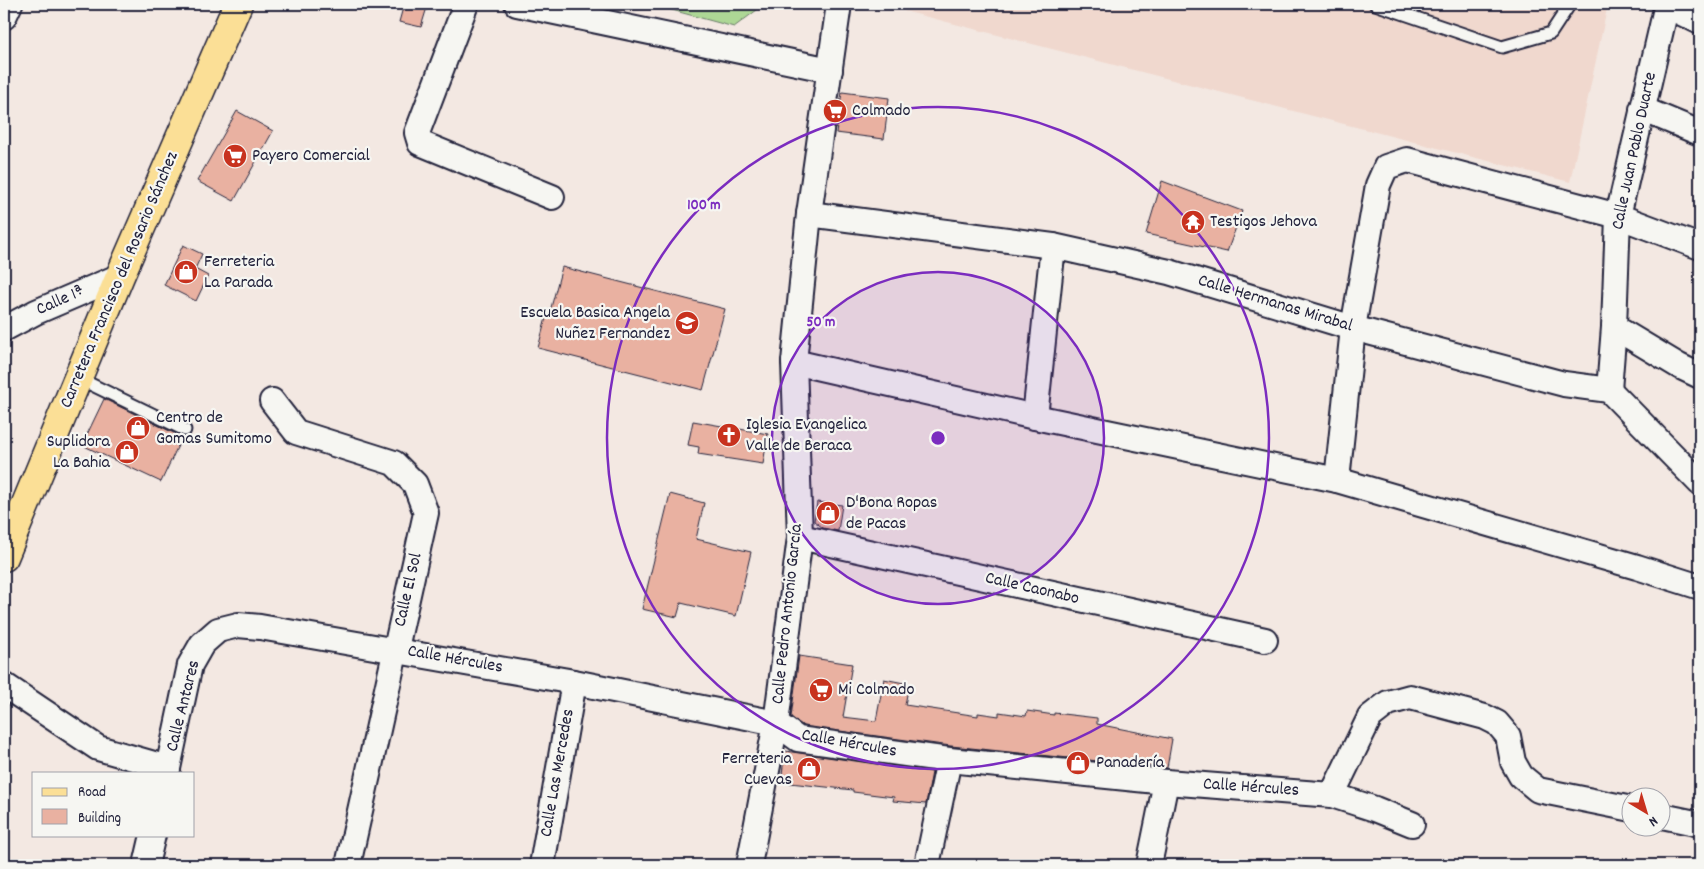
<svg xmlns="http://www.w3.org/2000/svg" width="1704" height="869" font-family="Dekko,sans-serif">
<rect width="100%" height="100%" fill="#f3e8e2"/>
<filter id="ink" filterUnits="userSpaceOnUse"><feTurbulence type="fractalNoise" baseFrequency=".02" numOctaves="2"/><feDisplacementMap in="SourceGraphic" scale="10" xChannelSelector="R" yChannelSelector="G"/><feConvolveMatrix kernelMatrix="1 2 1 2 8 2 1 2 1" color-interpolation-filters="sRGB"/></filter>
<g filter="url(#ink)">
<!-- built -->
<polygon fill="#f0d8ce" points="877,4 1608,4 1570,182"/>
<!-- green -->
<polygon fill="#add795" stroke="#687c68" points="650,4 765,4 734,27"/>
<!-- building -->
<g fill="#e9b1a1" stroke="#22223b">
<polygon points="404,4 428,4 421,27 399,22"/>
<polygon points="842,92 889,98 884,139 836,133"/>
<polygon points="237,111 273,131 234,201 197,181"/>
<polygon points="1162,181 1242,211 1227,252 1146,234"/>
<polygon points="183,245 202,254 195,269 208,276 196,301 164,285"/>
<polygon points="562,267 725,309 703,390 538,348 547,314 549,315"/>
<polygon points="104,399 182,437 161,482 82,445"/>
<polygon points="693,421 768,434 763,464 698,454 699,447 688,445"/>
<polygon points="670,494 704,503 696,539 751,552 736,616 681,603 677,617 642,609"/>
<polygon points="817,502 842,505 838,531 823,528 814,521"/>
<polygon points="799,656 852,664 843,717 876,721 884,679 909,684 905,705 978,716 978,713 999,716 999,712 1026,716 1027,711 1054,715 1054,713 1097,718 1097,724 1172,739 1167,768 951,746 803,726 791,717"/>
<polygon points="785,751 932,772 926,804 893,801 894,797 853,792 853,790 781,782"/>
</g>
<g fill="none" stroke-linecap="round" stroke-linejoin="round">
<!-- lane casing -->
<g stroke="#22223b" stroke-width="15">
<g id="lane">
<polyline points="1375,4 1502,47 1551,33 1570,4"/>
<polyline points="78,378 185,430"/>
</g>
</g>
<!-- street casing -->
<g stroke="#22223b" stroke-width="28">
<g id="street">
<polyline points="466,4 417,133 420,143 552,197"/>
<polyline points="517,4 830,70"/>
<polyline points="1667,6 1700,22"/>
<polyline points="4,17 10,4"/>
<polyline points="1642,109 1700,133"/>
<polyline points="809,214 1053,246 1169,272 1353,328 1564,384 1609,390 1700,483"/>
<polyline points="1614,327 1679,366 1700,376"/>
<polyline points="4,329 36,312 120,276"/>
<polyline points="794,362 1035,417 1337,480 1637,567 1700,587"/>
<polyline points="1609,390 1614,327 1618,216 1667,4"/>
<polyline points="272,401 296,432 394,463 415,484 426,513 348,865"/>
<polyline points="1035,417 1053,246"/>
<polyline points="1337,480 1353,328 1378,185 1386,167 1407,160 1618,216 1700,247"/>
<polyline points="800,537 1265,640"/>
<polyline points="4,685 98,748 168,768"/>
<polyline points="167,773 190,665 202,644 218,630 238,625 260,627 574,682 776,723 798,739 949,760 1166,782 1332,795 1375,809 1412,824"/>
<polyline points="1332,795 1370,717 1388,703 1410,697 1485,717 1497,723 1508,736 1513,762 1521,776 1538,790 1632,809"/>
<polyline points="1662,816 1700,824"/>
<polyline points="146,865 153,835"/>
<polyline points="542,865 574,682"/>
<polyline points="749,865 776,723 800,537 794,362 809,214 839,4"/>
<polyline points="927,865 949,760"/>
<polyline points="1149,865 1166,782"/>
</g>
</g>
<!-- primary casing -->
<g stroke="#22223b" stroke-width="31">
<polyline id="primary" points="4,557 120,276 238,4"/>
</g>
<!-- lane -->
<use href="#lane" stroke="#f6f6f2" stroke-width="11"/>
<!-- street -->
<use href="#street" stroke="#f6f6f2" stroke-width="24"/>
<!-- primary -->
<use href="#primary" stroke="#fbdf96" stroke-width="28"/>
</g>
</g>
<!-- distance rings -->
<circle cx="938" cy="438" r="166" fill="#7b2cbf" fill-opacity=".12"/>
<g fill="none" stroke="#7b2cbf" stroke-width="2.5">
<circle cx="938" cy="438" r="166"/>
<circle cx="938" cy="438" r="331"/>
</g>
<!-- icons -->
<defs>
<g id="supermarket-disc" transform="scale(1.25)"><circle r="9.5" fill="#c8321e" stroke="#f6f6f2"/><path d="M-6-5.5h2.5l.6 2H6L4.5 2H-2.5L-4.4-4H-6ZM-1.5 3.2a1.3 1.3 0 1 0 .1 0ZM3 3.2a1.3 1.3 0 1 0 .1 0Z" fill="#fff"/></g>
<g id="temple-disc" transform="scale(1.25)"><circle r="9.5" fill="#c8321e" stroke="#f6f6f2"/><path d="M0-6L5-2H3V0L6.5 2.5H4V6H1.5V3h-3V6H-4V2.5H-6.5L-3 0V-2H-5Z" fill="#fff"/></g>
<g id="shop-disc" transform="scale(1.25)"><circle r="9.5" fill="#c8321e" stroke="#f6f6f2"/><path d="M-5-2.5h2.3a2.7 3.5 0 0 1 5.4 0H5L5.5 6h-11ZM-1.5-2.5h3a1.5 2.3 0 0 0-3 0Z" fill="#fff"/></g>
<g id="school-disc" transform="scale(1.25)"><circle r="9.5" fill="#c8321e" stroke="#f6f6f2"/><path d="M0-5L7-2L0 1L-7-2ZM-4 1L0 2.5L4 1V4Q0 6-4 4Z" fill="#fff"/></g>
<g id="church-disc" transform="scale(1.25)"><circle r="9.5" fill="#c8321e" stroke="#f6f6f2"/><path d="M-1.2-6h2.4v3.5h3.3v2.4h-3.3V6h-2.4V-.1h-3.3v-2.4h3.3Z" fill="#fff"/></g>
</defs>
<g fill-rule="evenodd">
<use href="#supermarket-disc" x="835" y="111"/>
<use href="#supermarket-disc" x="235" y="156"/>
<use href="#temple-disc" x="1193" y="222"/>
<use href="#shop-disc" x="186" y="272"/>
<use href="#school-disc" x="687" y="323"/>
<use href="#shop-disc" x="138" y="428"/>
<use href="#church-disc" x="729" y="435"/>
<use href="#shop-disc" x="127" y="452"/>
<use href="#shop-disc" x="828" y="513"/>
<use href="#supermarket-disc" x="821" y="690"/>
<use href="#shop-disc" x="1078" y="763"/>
<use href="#shop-disc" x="809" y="769"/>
</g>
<g text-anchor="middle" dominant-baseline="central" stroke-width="4.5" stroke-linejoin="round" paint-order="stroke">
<!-- poi labels -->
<g font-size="18" fill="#22223b" stroke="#f6f6f2" text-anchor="start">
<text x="852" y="111">Colmado</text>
<text x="252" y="156">Payero Comercial</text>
<text x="1210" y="222">Testigos Jehova</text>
<text x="204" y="262">Ferreteria<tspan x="204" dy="21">La Parada</tspan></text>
<text x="670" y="313" text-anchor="end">Escuela Basica Angela<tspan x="670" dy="21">Nuñez Fernandez</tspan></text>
<text x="156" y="418">Centro de<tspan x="156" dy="21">Gomas Sumitomo</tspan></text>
<text x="746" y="425">Iglesia Evangelica<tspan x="746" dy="21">Valle de Beraca</tspan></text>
<text x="110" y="442" text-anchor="end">Suplidora<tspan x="110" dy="21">La Bahia</tspan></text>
<text x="846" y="503">D'Bona Ropas<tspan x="846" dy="21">de Pacas</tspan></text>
<text x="838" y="690">Mi Colmado</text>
<text x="792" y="759" text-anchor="end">Ferreteria<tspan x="792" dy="21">Cuevas</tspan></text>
<text x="1096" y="763">Panadería</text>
</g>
<!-- street labels -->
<g font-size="18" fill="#22223b" stroke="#f6f6f2">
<text transform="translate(1635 151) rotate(-78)">Calle Juan Pablo Duarte</text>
<text transform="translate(120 280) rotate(-67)">Carretera Francisco del Rosario Sánchez</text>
<text transform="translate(61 301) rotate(-24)">Calle 1ª</text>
<text transform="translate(1275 304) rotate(17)">Calle Hermanas Mirabal</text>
<text transform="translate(1032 589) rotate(13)">Calle Caonabo</text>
<text transform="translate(409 590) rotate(-77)">Calle El Sol</text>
<text transform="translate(788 614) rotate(-84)">Calle Pedro Antonio García</text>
<text transform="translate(455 660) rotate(10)">Calle Hércules</text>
<text transform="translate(184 706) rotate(-76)">Calle Antares</text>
<text transform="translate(849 744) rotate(10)">Calle Hércules</text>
<text transform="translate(558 773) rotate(-80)">Calle Las Mercedes</text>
<text transform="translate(1251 788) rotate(4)">Calle Hércules</text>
</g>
</g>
<circle cx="938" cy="438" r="8" fill="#7b2cbf" stroke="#f6f6f2" stroke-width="2.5"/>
<g font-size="15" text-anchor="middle" font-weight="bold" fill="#7b2cbf" stroke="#f6f6f2" stroke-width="4.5" stroke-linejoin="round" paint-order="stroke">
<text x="704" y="209">100 m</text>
<text x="821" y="326">50 m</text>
</g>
<!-- margin -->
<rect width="1704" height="869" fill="none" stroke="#f6f6f2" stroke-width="20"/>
<rect x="10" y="10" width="1684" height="849" fill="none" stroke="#22223b" stroke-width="2" filter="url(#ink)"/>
<!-- legend -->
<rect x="32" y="772" width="162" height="65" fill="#f6f6f2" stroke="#a1a1a9"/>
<rect x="42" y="788" width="25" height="8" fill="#fbdf96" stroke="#a1a1a9"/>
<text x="78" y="796" font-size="15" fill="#22223b">Road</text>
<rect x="42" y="809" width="25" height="15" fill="#e9b1a1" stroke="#a1a1a9"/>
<text x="78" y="822" font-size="15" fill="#22223b">Building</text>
<!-- north arrow -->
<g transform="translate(1646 812) rotate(142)"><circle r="24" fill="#f6f6f2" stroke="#a1a1a9"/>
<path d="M0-4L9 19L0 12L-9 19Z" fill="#c8321e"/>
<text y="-8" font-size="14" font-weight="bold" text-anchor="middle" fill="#22223b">N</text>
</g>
</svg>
